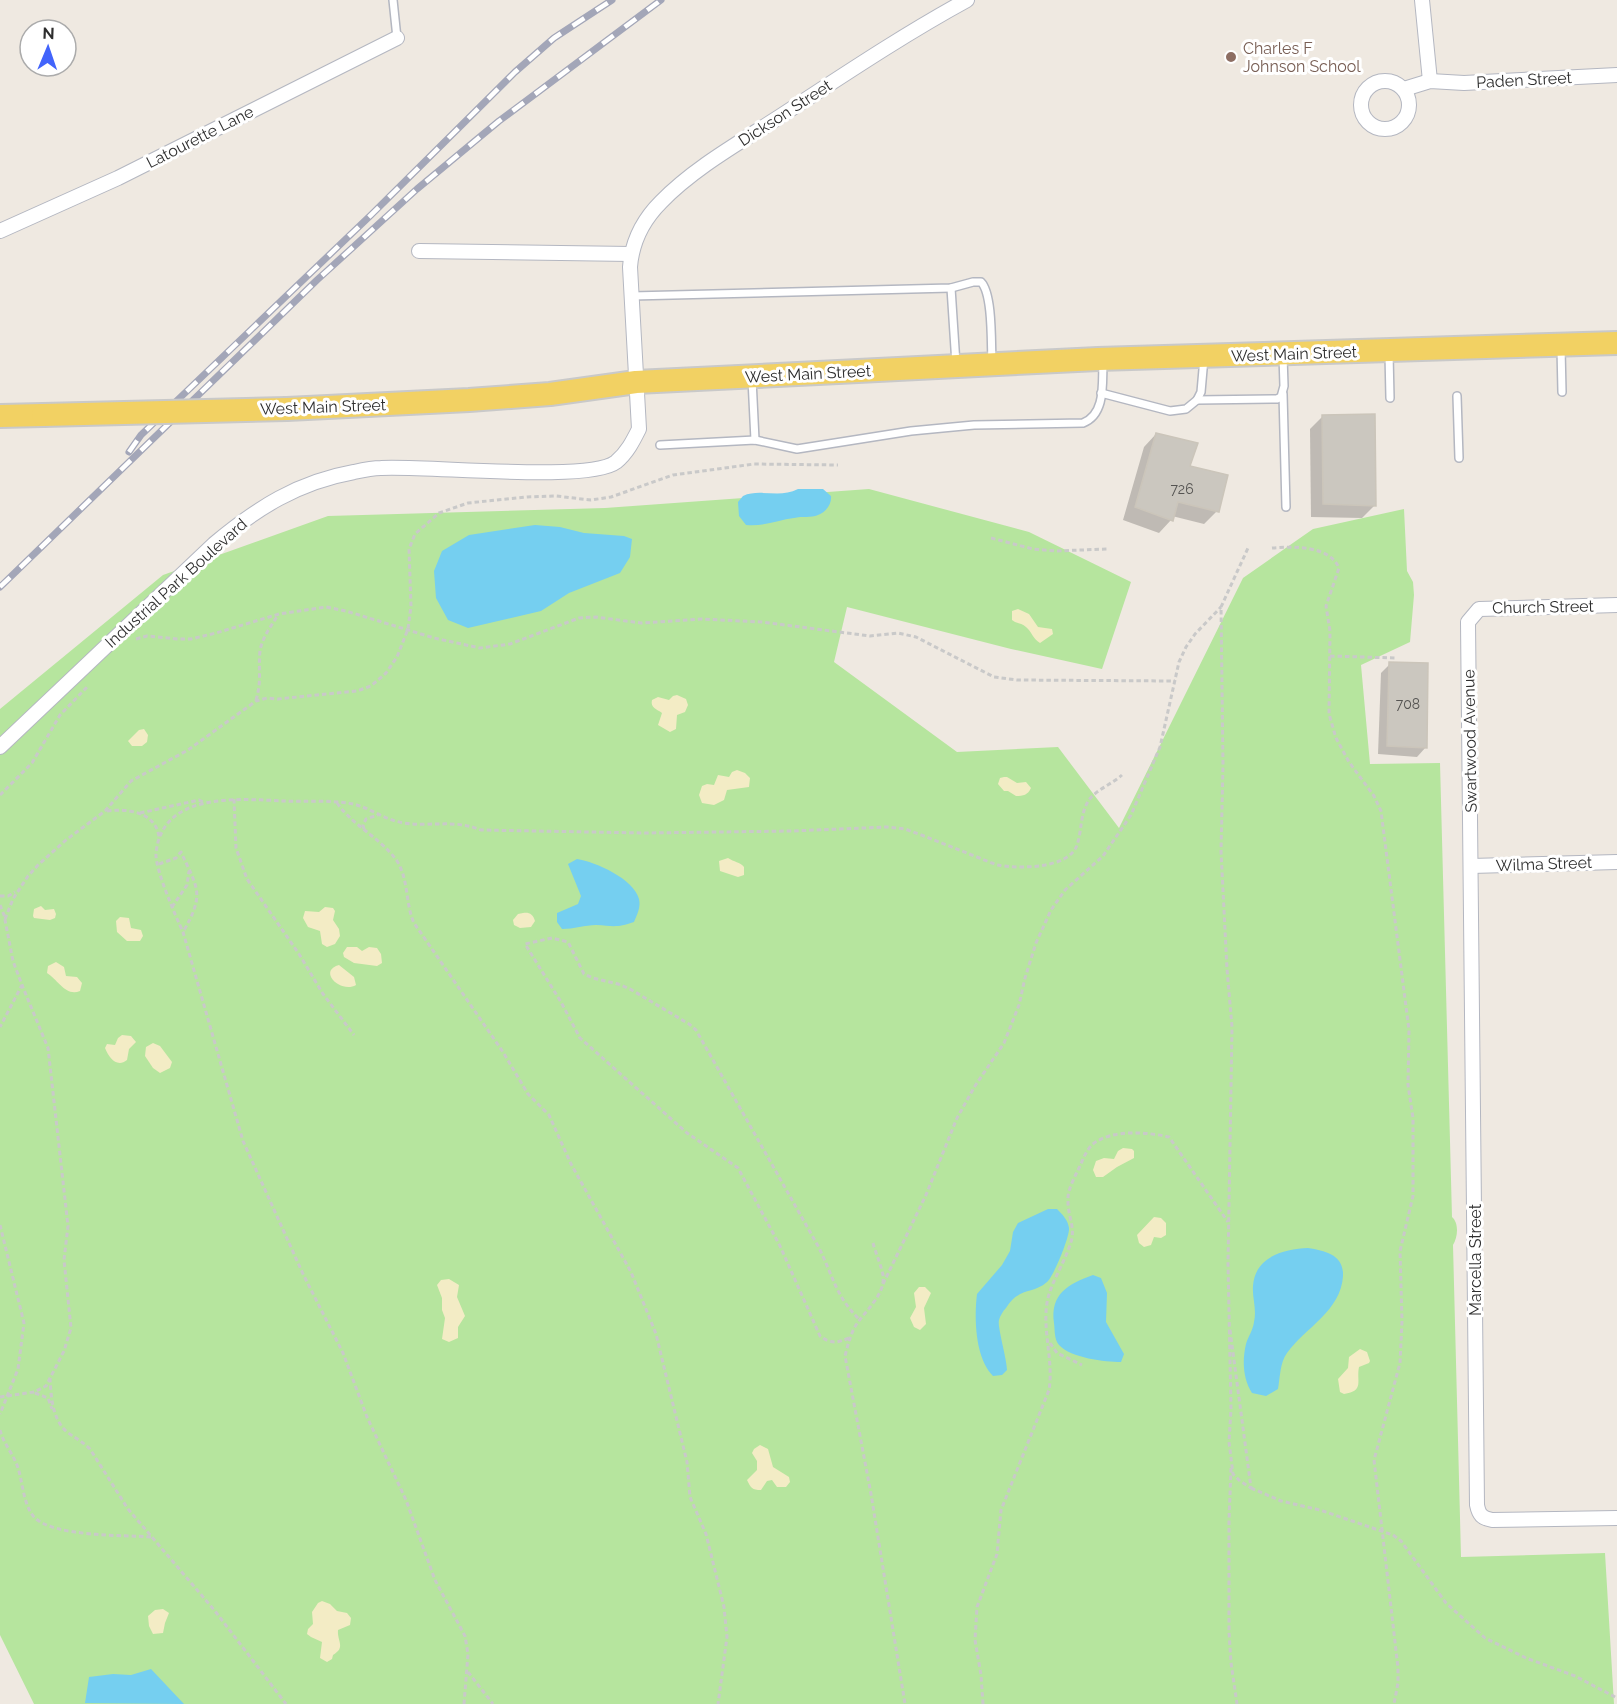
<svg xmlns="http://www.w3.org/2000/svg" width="1617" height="1704" font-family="Raleway,sans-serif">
<rect width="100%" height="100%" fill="#efe9e1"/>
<!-- green -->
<path fill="#b6e59e" d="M 869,489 L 1029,532 L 1131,582 L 1102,669 L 1011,649 L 847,607 L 834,662 L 957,752 L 1058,747 L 1119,828 L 1243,578 L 1313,529 L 1404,509 L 1407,571 L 1413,582 L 1414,595 L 1410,642 L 1361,665 L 1370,764 L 1440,763 L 1452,1217 C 1459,1223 1458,1237 1453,1245 L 1461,1557 L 1605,1553 L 1614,1704 L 34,1704 L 0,1635 L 0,709 L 163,575 L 328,516 L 605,508 Z"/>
<!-- sand -->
<g fill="#f3ecc5">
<path d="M 1018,609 L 1029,614 L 1038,627 L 1052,629 L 1053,634 L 1040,643 C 1033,639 1032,632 1026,627 C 1022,623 1017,624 1012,620 L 1012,611 Z"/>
<path d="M 677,695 L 686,699 L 688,705 L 685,712 L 677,715 L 676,729 L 670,732 L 658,725 L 662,713 C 657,709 650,708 652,700 L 658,697 L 669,700 L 673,696 Z"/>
<polygon points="144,729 148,735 147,742 142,746 132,746 128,741 139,730"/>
<polygon points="737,770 745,773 750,778 749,787 727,790 724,800 714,805 702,803 699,795 702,786 707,784 714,785 718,775 729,777 732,772"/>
<path d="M 1004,777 L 1007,777 L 1017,783 L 1026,782 L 1031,788 C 1028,795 1023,796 1016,796 L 1008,791 L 1004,791 L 998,784 L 1000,778 Z"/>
<path d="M 728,858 C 734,862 740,862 744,867 L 744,875 L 738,877 L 720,871 L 719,861 Z"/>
<polygon points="41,906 45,910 54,909 56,914 55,918 50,920 34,918 33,916 34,909"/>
<polygon points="325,907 333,908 335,911 333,920 339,929 340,936 335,944 327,947 322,944 320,931 308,927 303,918 305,911 319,912"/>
<path d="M 523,913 C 529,912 533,914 535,921 L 531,927 L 520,928 L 514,925 L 513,920 L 518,914 Z"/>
<polygon points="120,917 129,918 131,928 141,930 143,936 140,941 127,941 117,932 116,921"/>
<polygon points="347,947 357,947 362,951 369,947 377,948 381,954 382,963 377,966 354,963 344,957 343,953"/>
<path d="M 56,962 L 64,967 L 66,976 L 77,977 L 82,983 L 80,991 C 66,997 58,980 47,973 L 48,966 Z"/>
<path d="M 339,965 L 354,977 L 356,985 C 341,994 317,971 339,965 Z"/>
<path d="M 122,1035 L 131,1036 L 136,1042 L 129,1049 L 127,1060 C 117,1068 109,1058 105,1048 L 107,1044 L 115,1045 L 118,1038 Z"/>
<polygon points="153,1043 160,1046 172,1062 170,1068 160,1073 153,1068 145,1056 146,1047"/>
<polygon points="1123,1148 1132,1149 1134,1151 1134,1158 1117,1167 1103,1177 1096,1177 1093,1170 1096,1161 1104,1158 1114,1159 1118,1151"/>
<polygon points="1154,1217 1161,1218 1166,1223 1166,1235 1161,1238 1154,1237 1151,1245 1144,1247 1139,1243 1137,1235"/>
<polygon points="449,1279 459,1285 457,1297 465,1316 458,1327 458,1338 449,1342 442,1339 445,1318 442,1310 442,1298 437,1285 441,1280"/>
<polygon points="919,1287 925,1287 931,1293 924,1308 926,1324 920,1330 914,1327 910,1318 916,1307 914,1293"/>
<path d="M 1360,1349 L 1367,1352 L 1370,1361 L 1369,1363 L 1359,1367 C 1356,1381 1365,1391 1344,1394 L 1340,1392 L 1338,1379 L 1348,1368 L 1349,1357 Z"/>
<path d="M 760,1445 L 768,1449 L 773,1467 L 789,1477 L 790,1482 L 786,1487 L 777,1487 L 772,1480 L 767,1481 L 761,1490 C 752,1490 751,1488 747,1480 L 757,1470 L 757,1461 L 752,1453 L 754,1449 Z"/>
<path d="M 322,1601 L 330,1604 L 337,1611 L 347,1613 L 351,1618 L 350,1625 L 338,1630 C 337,1642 346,1647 333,1655 L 332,1659 L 327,1662 L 320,1658 L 322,1642 L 311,1637 L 307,1634 L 308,1629 L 313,1624 L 312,1612 L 318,1603 Z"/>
<polygon points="163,1609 169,1613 165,1623 163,1633 153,1634 149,1626 148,1616 155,1610"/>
</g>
<!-- water -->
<g fill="#75cff0">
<path d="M 798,489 L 823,489 L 831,496 C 832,504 826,512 818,515 C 811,518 802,516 794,518 C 778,520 763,527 746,525 L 739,516 L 738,502 L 743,496 C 760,488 779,499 798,489 Z"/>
<polygon points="535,525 560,527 584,533 624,536 632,539 630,557 620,573 569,593 541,611 468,628 448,620 436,598 434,571 442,551 469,535"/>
<path d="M 577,859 C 596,862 634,879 639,899 C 641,907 637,915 634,922 C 617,928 613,926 596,925 C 585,925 574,929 562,929 L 557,922 L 557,913 L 578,904 L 581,896 L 568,864 Z"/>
<path d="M 1048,1209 L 1057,1209 C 1062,1214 1068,1220 1069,1228 C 1070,1236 1054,1276 1047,1282 C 1032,1295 1020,1286 1006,1308 C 1003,1311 1000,1316 999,1320 C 997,1326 1007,1359 1007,1370 L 1002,1375 L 993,1376 C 975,1358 974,1318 977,1294 L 1002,1265 L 1010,1251 L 1013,1232 L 1018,1223 Z"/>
<path d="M 1308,1248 C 1326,1251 1344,1255 1343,1276 C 1341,1311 1305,1328 1287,1353 C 1280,1362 1280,1378 1278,1389 L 1266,1396 L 1252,1393 C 1243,1379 1242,1361 1246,1344 C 1248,1337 1253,1330 1254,1322 C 1257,1309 1252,1298 1253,1286 C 1255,1256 1285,1249 1308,1248 Z"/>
<path d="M 1093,1275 L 1101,1278 L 1107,1293 L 1106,1322 L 1124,1354 L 1121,1362 C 1105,1362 1071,1358 1059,1345 C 1054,1339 1055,1331 1054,1323 C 1050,1294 1068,1284 1093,1275 Z"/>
<polygon points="151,1669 184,1704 85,1703 89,1677 113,1674 131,1675"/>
</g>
<!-- shadow -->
<g fill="#0003">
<polygon points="1323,416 1375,505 1362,518 1311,517 1310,429"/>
<polygon points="1156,434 1188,467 1217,511 1204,524 1172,516 1171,520 1159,533 1123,520 1144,447"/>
<polygon points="1390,664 1426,747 1417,757 1378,754 1381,673"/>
</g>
<!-- building -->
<g fill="#cbc7bf" stroke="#cbc5ba" stroke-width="1.5">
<polygon points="1375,414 1376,506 1323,504 1322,415"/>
<polygon points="1156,433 1198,443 1190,466 1228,475 1219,512 1178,502 1173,521 1135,507"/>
<polygon points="1389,662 1428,663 1427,748 1387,746"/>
</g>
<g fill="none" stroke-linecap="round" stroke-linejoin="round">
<!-- service casing -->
<g stroke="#b4b7c1" stroke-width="10">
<g id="service">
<polyline points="393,0 397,38"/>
<polyline points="951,288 956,364"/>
<path d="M 632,296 L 951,288 L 973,282 L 981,282 C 993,294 991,345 992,362"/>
<polyline points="1561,348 1562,392"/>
<polyline points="1389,354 1390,398"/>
<polyline points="752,379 755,440"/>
<polyline points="1101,393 1170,411 1186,409 1197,400 1201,392 1204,358"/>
<polyline points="1283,394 1286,507"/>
<polyline points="1457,396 1459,458"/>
<polyline points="1197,400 1277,399 1281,397 1284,386 1283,356"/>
<path d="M 660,445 L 755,440 L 797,449 L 911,431 L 974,425 L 1083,423 C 1106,414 1102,383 1103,363"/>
</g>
</g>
<!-- minor casing -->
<g stroke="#b4b7c1" stroke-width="16">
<g id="minor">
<polyline points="1422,0 1430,81"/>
<circle cx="1385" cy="105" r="24"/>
<polyline points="1404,89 1430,81 1464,83 1617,75"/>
<polyline points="0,231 118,178 397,38"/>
<polyline points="419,251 631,254"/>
<path d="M 1617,605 L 1479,609 L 1468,622 L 1477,1505 C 1479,1515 1482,1518 1492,1520 L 1617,1518"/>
<path d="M 0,747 L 214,544 C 257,508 298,482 354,472 C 363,470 372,468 381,468 C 425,465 589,483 616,462 C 627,453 633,441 639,429 L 630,267 C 632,242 643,220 661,202 C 693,169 737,144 776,119 C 839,78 901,36 967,0"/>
<polyline points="1471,866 1617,862"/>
</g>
</g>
<!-- primary casing -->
<g stroke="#c9c9c9" stroke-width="26">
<g id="primary">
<polyline points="287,409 469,400 550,394 636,382 818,373 1098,359 1617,343"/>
<polyline points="0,416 43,415"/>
</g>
</g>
<!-- path -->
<g stroke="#c9c9c9" stroke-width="3" stroke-dasharray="4.5 3" stroke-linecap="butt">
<polyline points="991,538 1033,549 1056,551 1107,549"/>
<path d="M 1272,548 C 1294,546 1330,546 1339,568 L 1326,606 L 1330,631 L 1329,714 L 1336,738 L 1349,762 L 1374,796 L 1381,811 L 1409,1030 L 1408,1085 L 1413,1118 L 1413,1196 L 1400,1251 L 1402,1321 L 1400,1363 L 1374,1460 L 1398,1668 L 1398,1683 L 1394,1704"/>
<polyline points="136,639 147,636 177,639 191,639 216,633 279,614 326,607 346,611 434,638 480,648 510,644 579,618 596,617 641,623 702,619 762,622 870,636 898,633 916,637 994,677 1017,680 1175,681"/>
<polyline points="1330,656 1395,658"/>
<path d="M 256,700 C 262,681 258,668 260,651 C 262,638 271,626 278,615"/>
<polyline points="0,795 32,763 60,715 88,686"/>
<polyline points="234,799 236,848 247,879 299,954 323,994 354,1035"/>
<path d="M 337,803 C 353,826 381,838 397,861 C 409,880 405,903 414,923 L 503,1052 L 528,1094 L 549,1115 L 571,1164 L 631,1272 L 656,1334 L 687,1462 L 690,1497 L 706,1534 L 724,1607 L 727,1637 L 718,1704"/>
<path d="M 107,811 C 127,808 156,812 159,837"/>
<polyline points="140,813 199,800 203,802"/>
<polyline points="364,829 363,825 366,819 378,815"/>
<path d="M 159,864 L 176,858 L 181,852 C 198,889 205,894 183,932"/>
<polyline points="0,896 8,896 15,892"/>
<polyline points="0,905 4,915 13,961 22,985 0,1027"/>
<polyline points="172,907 187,885 189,871"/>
<polyline points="5,919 13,899 28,876 39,864 66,840 105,811 131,781 188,750 256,701 267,698 278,699 357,691 371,686 386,673 397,657 408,629 411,606 409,549 415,534 439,513 468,503 527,497 556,496 591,500 611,497 673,475 754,464 838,465"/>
<polyline points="0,1225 24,1323 18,1369 0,1414"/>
<path d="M 873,1243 C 876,1254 881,1265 883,1275 C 886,1294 865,1311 856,1325 C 850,1335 848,1345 845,1356 L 871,1494 L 905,1704"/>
<polyline points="883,1284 926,1195 957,1118 975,1086 1004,1043 1019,1005 1025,978 1036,943 1051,910 1065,890 1103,856 1131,815 1160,747 1179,662 1186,647 1195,634 1221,607"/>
<polyline points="1230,1330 1251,1488 1240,1481 1233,1474 1229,1442 1231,1409 1228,1263 1232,1027 1227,969 1221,851 1223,765 1221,607 1248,548"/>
<path d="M 849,1338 C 837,1343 831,1344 820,1336 L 780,1246 L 738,1168 L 687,1133 L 580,1038 L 561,1002 L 525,944 L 552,938 L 568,942 L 584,974 L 593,978 L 618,984 L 630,989 L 689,1024 L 696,1030 L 818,1246 C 833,1275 835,1296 860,1320"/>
<polyline points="1050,1343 1057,1353 1082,1365"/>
<path d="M 50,1378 C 51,1396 52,1419 67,1432 C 75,1438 83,1442 90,1449 L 128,1509 L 215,1611 L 286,1704"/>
<polyline points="35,1393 48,1398 52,1409"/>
<polyline points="0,1397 34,1392 46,1386 64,1351 71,1328 64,1260 68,1226 48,1048 22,985"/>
<path d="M 0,1430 C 3,1443 14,1455 18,1468 C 23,1483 23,1504 34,1517 C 53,1537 123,1535 152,1537"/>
<polyline points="1231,1468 1229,1520 1229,1632 1231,1663 1237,1704"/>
<polyline points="1251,1488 1281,1501 1320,1510 1393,1535 1401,1541 1446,1603 1485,1638 1526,1658 1575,1676 1617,1698"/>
<polyline points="468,1672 493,1704"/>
<path d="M 464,1704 L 468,1654 L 465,1636 L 435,1580 L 406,1500 L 367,1417 L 343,1353 L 303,1274 L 243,1141 L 183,932 C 176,917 155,869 156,854 C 161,791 239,799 284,801 C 305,802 327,800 348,803 C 368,806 384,820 404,823 C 431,827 454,819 481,830 L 645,833 L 792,831 L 887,827 L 905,829 L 924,836 L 997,865 C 1018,869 1069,869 1077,845 C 1082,831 1080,813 1089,800 C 1096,790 1112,784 1122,775"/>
<path d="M 983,1704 L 981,1675 L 975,1640 L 977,1607 L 997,1554 L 1001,1510 L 1049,1390 C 1054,1360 1041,1327 1048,1298 C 1053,1278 1067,1259 1072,1238 C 1074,1225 1068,1215 1068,1202 C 1067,1191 1073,1181 1077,1172 C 1082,1163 1085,1151 1093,1144 C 1112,1129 1147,1132 1169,1137 L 1228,1222"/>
</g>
<!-- service -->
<use href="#service" stroke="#fff" stroke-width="7"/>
<!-- minor -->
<use href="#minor" stroke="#fff" stroke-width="14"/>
<!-- primary -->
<use href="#primary" stroke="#f2d163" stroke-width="22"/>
<!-- rail casing -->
<g stroke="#a3a6b8" stroke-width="7">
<g id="rail">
<polyline points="129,452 141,435 371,215 515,72 554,38 612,0"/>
<polyline points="0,587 317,280 417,189 499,121 661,0"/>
</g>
</g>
<!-- rail -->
<use href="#rail" stroke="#fff" stroke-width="4.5" stroke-dasharray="14" stroke-linecap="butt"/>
<!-- primary-bridge casing -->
<g stroke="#c9c9c9" stroke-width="26" stroke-linecap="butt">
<polyline id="primary-bridge" points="43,415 287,409"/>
</g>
<!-- primary-bridge -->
<use href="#primary-bridge" stroke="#f2d163" stroke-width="22"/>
</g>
<!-- markers -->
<circle fill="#8d6e63" stroke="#fff" stroke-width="2" cx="1231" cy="57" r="6"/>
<g text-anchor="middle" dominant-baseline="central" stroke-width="6" stroke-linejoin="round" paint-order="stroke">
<!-- number labels -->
<g font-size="14" fill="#555452">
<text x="1182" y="489">726</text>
<text x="1408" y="704">708</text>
</g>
<!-- education labels -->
<g font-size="16" fill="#785e54" stroke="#fff" text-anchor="start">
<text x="1243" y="48">Charles F<tspan x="1243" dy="18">Johnson School</tspan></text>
</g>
<!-- street labels -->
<g font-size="16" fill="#2e2e2e" stroke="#fff">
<text transform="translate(1524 80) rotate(-3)">Paden Street</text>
<text transform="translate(785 113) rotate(-33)">Dickson Street</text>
<text transform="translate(200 137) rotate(-27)">Latourette Lane</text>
<text transform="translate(1294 354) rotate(-2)">West Main Street</text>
<text transform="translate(808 374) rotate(-3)">West Main Street</text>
<text transform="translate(323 407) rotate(-2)">West Main Street</text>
<text transform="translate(176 583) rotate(-42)">Industrial Park Boulevard</text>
<text transform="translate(1543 607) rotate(-1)">Church Street</text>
<text transform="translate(1470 741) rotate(-91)">Swartwood Avenue</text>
<text transform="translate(1544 864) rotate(-2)">Wilma Street</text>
<text transform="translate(1475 1260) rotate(-90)">Marcella Street</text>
</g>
</g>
<!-- north arrow -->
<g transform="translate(48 48) rotate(2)"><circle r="28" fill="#ffffff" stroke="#ababab" stroke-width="1.5"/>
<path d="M0-4.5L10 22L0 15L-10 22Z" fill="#4264fb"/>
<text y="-9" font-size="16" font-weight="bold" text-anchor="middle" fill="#2e2e2e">N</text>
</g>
</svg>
